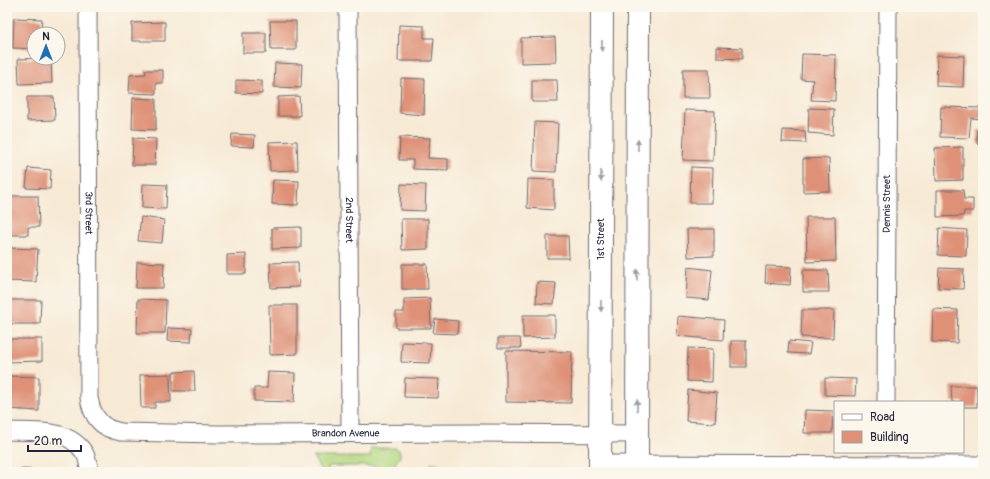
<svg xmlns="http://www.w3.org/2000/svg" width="990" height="479" font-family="Pangolin,sans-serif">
<rect width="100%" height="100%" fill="#fbf7ec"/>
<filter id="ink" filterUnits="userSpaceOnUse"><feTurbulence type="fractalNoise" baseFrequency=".025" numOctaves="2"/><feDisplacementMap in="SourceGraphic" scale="8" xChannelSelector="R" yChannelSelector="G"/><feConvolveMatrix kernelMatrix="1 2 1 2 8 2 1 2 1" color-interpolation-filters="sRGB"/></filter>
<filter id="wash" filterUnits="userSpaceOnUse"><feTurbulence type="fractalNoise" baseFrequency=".012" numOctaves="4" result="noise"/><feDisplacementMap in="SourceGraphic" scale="16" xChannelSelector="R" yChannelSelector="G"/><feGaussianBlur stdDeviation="0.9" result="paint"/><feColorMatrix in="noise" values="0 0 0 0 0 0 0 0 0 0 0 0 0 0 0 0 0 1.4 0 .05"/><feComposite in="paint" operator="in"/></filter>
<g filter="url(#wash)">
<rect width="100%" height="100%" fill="#f7ead5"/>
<!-- green -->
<g fill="#b3d780" stroke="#6a7c5e">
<polygon points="371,448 396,448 400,451 400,456 390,472 384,472 383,466 328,466 328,472 322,472 313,457 370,457"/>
<polygon points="432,463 437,463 447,472 425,472"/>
</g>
<g id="blocks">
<!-- building -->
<g fill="#de9177">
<polygon points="14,18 42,19 41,34 34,34 34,49 13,48"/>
<polygon points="270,21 296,21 296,50 271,50"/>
<polygon points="165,22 165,41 132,41 132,23"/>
<polygon points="399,25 424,26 424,38 434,38 432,61 398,61"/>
<rect x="243" y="33" width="23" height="20"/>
<polygon points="555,37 556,62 521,63 521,38"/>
<polygon points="717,47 742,48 742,59 717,58"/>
<polygon points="802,54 836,55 835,101 811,100 813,80 801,79"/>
<polygon points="937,55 964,56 963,87 936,86"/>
<polygon points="51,58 52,83 19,84 18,59"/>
<polygon points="275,63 302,64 301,88 274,87"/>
<polygon points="683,69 709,69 710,98 683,98"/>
<polygon points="145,70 163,70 163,83 156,83 156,94 129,93 130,75 146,74"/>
<polygon points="401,78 425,79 424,115 400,113"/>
<polygon points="236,80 262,81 262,94 236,93"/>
<polygon points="532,80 557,80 558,102 532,102"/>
<polygon points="299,96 300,116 278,116 278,97"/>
<polygon points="27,97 54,97 55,120 27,121"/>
<polygon points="133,98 156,99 156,130 132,129"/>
<polygon points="941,107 983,108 983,119 971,118 969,138 940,137"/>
<polygon points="809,108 834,109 833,135 808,133"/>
<polygon points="685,110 715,111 713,161 683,160"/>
<polygon points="535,122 558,123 556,172 533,171"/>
<polygon points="783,130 805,131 806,143 782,142"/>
<polygon points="977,130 983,130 983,144 977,143"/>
<polygon points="232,134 255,135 254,147 231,146"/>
<polygon points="400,137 430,138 428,158 448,159 448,170 413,169 413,160 399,160"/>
<polygon points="133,138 156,139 155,165 132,165"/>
<polygon points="297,141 298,170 270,171 269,142"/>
<polygon points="963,147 963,180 936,181 935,148"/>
<polygon points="829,158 830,191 803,192 803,159"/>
<polygon points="691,167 713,168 712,203 690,203"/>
<polygon points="28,168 51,170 50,189 26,188"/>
<polygon points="528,179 554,180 554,210 527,208"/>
<polygon points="273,180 299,181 298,205 272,204"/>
<polygon points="143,184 167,185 166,209 142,208"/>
<polygon points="401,184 426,185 425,211 400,210"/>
<polygon points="937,190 963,190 964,199 973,199 973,211 964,211 963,216 937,217"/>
<polygon points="8,196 38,196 39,227 28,227 28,235 9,235"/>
<polygon points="141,217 164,220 162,243 138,241"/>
<polygon points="806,217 835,217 836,261 807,262"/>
<polygon points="401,219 428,219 428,249 402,250"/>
<polygon points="301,227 301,248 272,249 272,228"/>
<polygon points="939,228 967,230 966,256 938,255"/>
<polygon points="687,229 714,229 714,256 688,257"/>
<polygon points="547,236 568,236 569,258 547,258"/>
<polygon points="7,248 38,249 36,282 7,281"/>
<polygon points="246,254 246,274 227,274 227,255"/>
<polygon points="137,262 164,263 163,288 136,288"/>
<polygon points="298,262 299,287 271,288 270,263"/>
<polygon points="402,264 427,264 428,289 402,289"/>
<polygon points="766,266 791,267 790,285 765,283"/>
<polygon points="688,267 712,270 709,300 686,298"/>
<polygon points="939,268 964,269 963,289 938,288"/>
<polygon points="803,270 828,270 829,292 803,292"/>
<polygon points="537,282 556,283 554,304 536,303"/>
<polygon points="430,298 431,328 396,328 396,312 404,312 404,299"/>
<polygon points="138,299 166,300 165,333 137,333"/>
<polygon points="7,300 41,300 40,324 7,324"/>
<polygon points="269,305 297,305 297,354 270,355"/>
<polygon points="933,309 958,310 957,343 932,342"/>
<polygon points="802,310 834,310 833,338 801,337"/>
<polygon points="523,315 555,315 555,337 523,338"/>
<polygon points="678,316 724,320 723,340 677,336"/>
<polygon points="435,319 458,321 457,334 433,333"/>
<polygon points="168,328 192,329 191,342 167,341"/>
<polygon points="498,338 520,338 521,348 498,348"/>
<polygon points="7,339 42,339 42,361 7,362"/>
<rect x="731" y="341" width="15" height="26"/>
<polygon points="789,341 811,343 809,354 788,353"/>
<polygon points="402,342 431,343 430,363 401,362"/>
<polygon points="688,348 713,349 712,382 687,381"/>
<polygon points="506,351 572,352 571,403 506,402"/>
<polygon points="194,371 195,391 173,391 173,372"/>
<polygon points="268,372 295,373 294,402 254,401 254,388 267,388"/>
<polygon points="170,374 171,402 155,402 155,408 141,408 140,375"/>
<polygon points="9,376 39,377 39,411 8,409"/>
<polygon points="405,378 439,379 438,398 404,397"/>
<polygon points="825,378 856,379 855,396 825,395"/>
<polygon points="951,386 977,386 977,407 963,407 963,402 952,402"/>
<polygon points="688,390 717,393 715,423 686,421"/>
<polygon points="805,410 833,411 832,433 804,433"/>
<polygon points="20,469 51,470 51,472 20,472"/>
</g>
</g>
</g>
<g filter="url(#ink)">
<use href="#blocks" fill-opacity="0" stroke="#6d6871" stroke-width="1"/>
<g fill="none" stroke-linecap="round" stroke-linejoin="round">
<!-- street casing -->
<g stroke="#6d6871" stroke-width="19">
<g id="street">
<path id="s1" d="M 88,7 L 89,398 C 91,411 97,422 108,428 C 112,430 117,431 121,432 L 218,434 L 475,433 L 637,434"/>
<path id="s2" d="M 348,7 L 350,433"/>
<path id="s3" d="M 886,402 L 888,7"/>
<path d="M 7,431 C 33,432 69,427 85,454 C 88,459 88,466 90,472"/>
<polyline points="600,464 983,465"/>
</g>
</g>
<!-- secondary casing -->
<g stroke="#6d6871" stroke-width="24">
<g id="secondary">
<path id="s4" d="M 600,472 L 602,7"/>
<polyline points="637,472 638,7"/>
</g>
</g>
<!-- street -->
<use href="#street" stroke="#fff" stroke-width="17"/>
<!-- secondary -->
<use href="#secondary" stroke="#fff" stroke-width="22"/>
</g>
<!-- one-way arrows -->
<defs><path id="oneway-solid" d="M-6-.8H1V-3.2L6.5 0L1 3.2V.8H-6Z"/></defs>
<g fill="#9c9ca7">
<use href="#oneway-solid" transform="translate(602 46) rotate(90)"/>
<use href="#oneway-solid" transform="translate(638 145) rotate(-90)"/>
<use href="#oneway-solid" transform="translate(601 176) rotate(90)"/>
<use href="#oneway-solid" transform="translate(637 275) rotate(-90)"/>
<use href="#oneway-solid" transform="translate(601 306) rotate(90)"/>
<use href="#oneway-solid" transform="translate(637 405) rotate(-90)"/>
</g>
</g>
<g text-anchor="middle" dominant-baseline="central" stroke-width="4" stroke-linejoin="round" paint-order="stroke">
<!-- street labels -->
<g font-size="10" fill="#22223b" stroke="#fbf7ec">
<text stroke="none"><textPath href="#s3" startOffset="198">Dennis Street</textPath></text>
<text stroke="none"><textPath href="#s1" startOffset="206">3rd Street</textPath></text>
<text stroke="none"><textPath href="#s2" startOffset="213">2nd Street</textPath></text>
<text stroke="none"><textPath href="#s4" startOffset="233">1st Street</textPath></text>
<text stroke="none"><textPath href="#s1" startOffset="666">Brandon Avenue</textPath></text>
</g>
</g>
<!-- margin -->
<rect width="990" height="479" fill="none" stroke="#fbf7ec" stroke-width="24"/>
<!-- legend -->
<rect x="834" y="401" width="130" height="52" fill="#fbf7ec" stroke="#a4a2a5"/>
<rect x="842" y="414" width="20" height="6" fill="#ffffff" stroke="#a4a2a5"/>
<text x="870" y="421" font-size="12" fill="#22223b">Road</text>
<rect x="842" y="431" width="20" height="12" fill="#de9177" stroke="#a4a2a5"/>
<text x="870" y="441" font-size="12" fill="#22223b">Building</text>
<!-- north arrow -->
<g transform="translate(46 46)"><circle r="19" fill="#fbf7ec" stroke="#a4a2a5"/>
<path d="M0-3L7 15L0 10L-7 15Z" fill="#1f6fb2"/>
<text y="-6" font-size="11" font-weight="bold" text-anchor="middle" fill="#22223b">N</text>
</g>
<!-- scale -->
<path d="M28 445v6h53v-6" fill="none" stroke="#22223b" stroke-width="2"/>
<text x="34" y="445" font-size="12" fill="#22223b" stroke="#fbf7ec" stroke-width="3" paint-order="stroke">20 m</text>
</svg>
